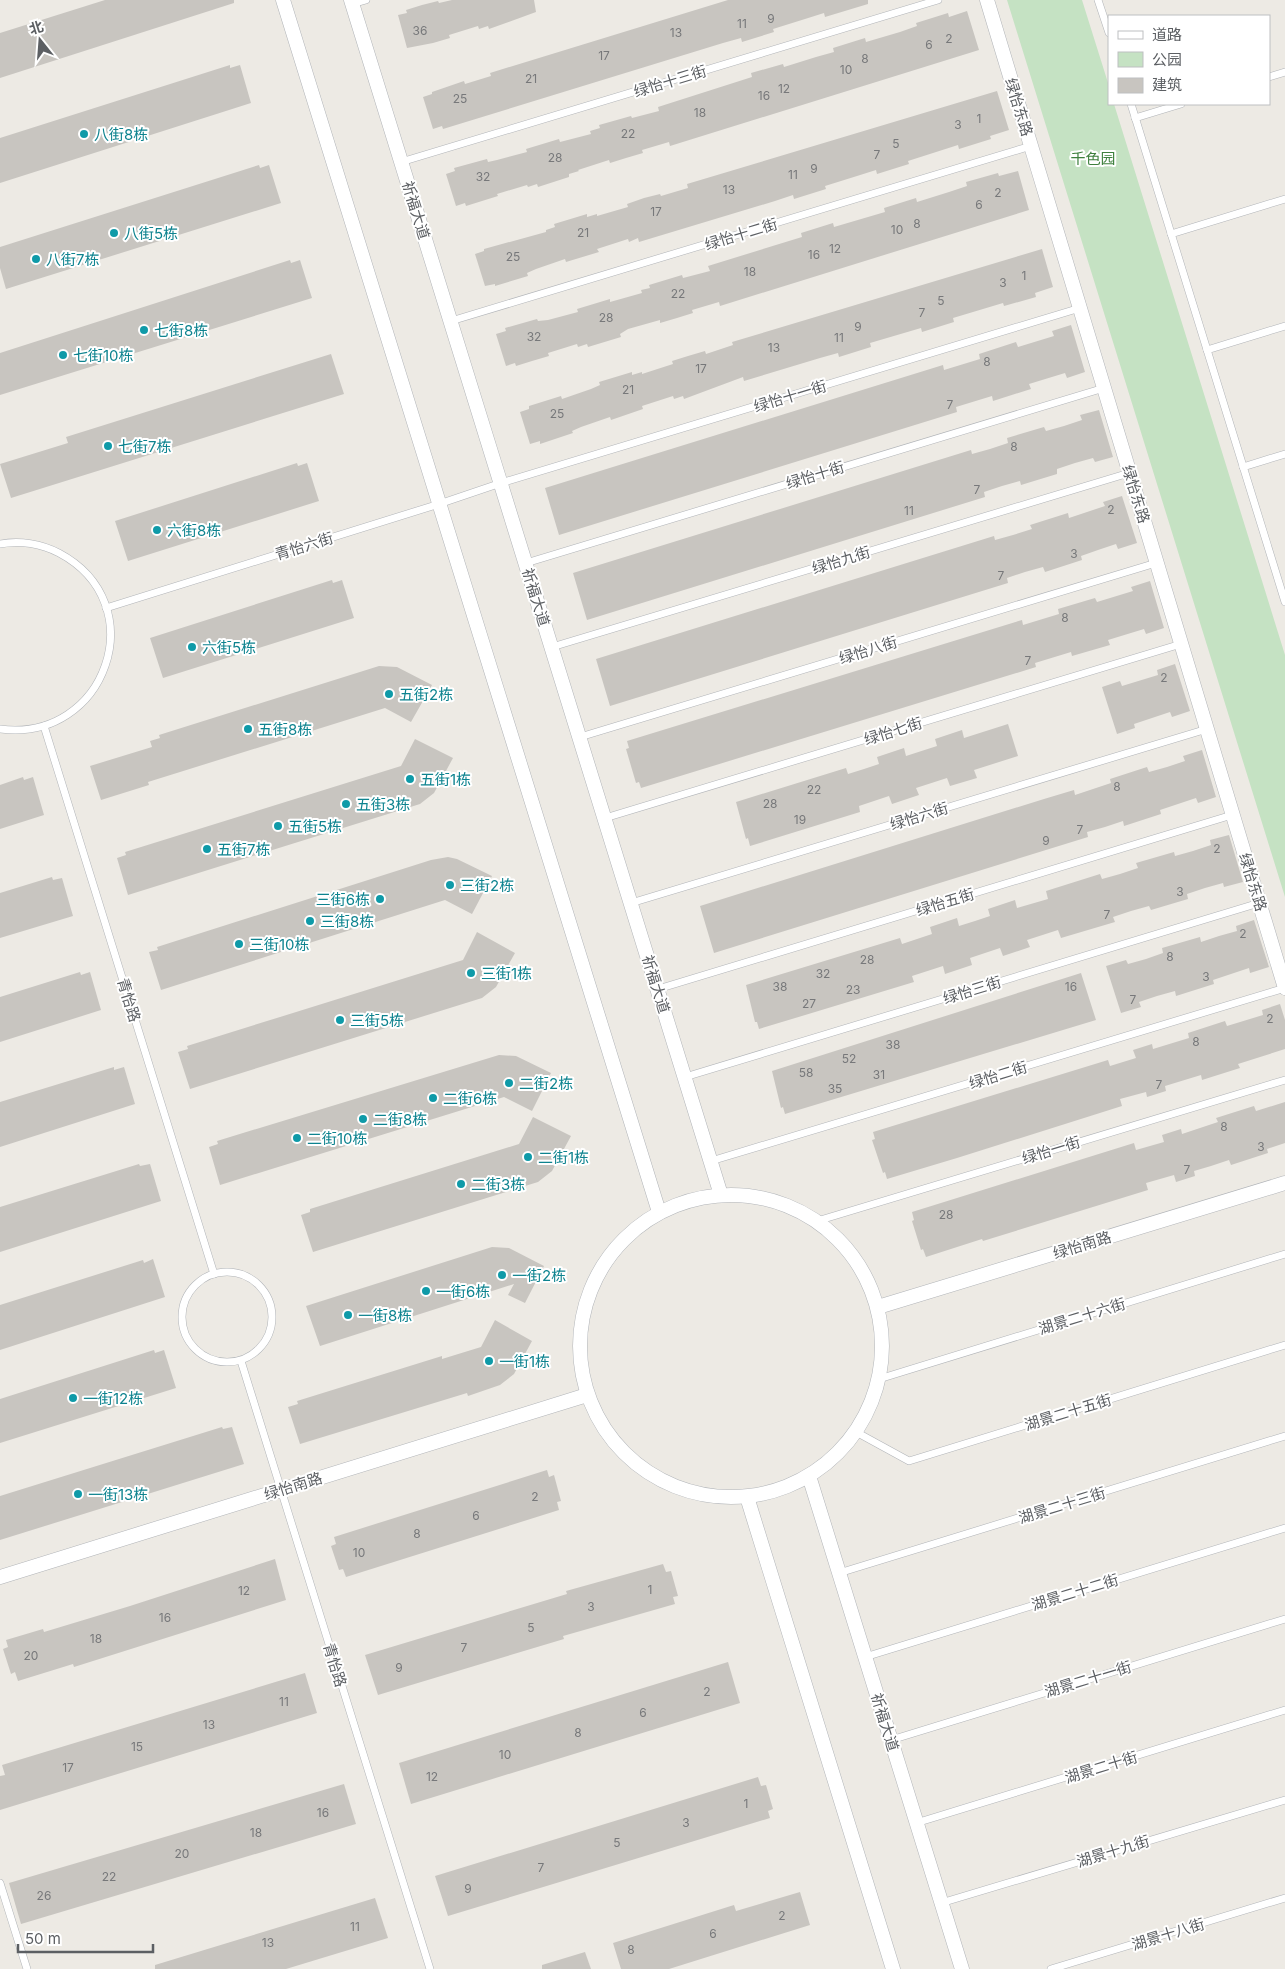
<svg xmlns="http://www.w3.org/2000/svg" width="1285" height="1969" font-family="Inter,'Noto Sans SC',sans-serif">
<rect width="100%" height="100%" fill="#edeae4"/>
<!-- green -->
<polygon fill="#c5e2c3" points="1007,0 1082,0 1109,86 1109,104 1114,104 1285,655 1285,897"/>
<!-- building -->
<g fill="#c8c5c0">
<polygon points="105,0 234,0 234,3 0,78 0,33"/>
<polygon points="452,0 534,0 536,12 489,29 488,26 479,29 478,26 449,35 450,38 433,43 407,48 398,15 407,13 406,10 422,5 438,1 439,3"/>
<polygon points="728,0 868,0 868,4 825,17 824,13 805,19 773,29 774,32 742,42 741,38 723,43 443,129 442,126 433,129 423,97 432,94 432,92 464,81 465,84 491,76 490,73"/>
<polygon points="967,11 979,50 670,146 669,142 642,150 643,153 626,158 610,163 609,160 578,170 579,171 569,174 569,177 538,187 537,184 528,187 527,185 497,194 498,196 466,206 465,203 456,206 446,174 455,171 454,168 487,159 488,162 497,160 527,152 526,149 559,139 560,142 591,134 590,131 600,128 599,125 631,116 632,118 659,111 658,107 752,77 751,73 783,64 784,67 816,57 834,52 833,48 865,38 866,42 900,32 917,26 916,23 948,13 949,17"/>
<polygon points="230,65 230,68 240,65 251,103 0,183 0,138"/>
<polygon points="997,91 1009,130 990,136 991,139 959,149 958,145 908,161 909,164 877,174 876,170 857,176 825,186 826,189 794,199 793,195 775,201 639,242 638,238 629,242 628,239 597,249 599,252 566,262 565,259 536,269 527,273 528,276 495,286 495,284 485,286 475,254 484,251 484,249 546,232 546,230 555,227 554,224 587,214 587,217 597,214 597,216 628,207 627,204 644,198 660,194 661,196 688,188 687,184"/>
<polygon points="259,165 260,168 269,165 281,203 6,289 0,268 0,247"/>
<polygon points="1018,171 1029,210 720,306 719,302 692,310 693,313 677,318 660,323 660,320 628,329 620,334 621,337 588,347 587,344 578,347 577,344 548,353 549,356 532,361 516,366 515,363 506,366 496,334 506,331 505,328 537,319 538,321 548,320 578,312 577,309 610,299 610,302 642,293 641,290 650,288 649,285 682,275 683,278 710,271 708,266 802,237 801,233 833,223 834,227 885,212 884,208 916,198 917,202 949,192 967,186 966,182 998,173 999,176"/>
<polygon points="1042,249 1053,287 1035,293 1036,297 1004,306 1003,303 953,318 954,322 922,332 921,328 870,343 871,347 839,357 838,353 820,358 744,381 743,377 684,399 683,396 674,399 673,396 642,406 643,409 611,420 610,417 581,427 572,431 573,433 540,444 540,441 530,444 520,412 529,409 529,406 561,396 562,399 591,389 600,385 599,382 632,372 632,375 642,372 642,374 673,364 672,361 688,356 705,351 706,354 733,345 732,342"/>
<polygon points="290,260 291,263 300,260 312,298 0,395 0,353"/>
<polygon points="1071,325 1085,372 1067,378 1065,373 1029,384 1031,389 993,401 992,396 956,407 957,412 559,535 545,488 943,365 944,370 980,359 979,354 1016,342 1018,347 1054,336 1052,331"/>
<polygon points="331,354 344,394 11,498 0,464 68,443 66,437"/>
<polygon points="1099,410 1113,457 1095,462 1093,458 1075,463 1057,469 1057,474 1021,485 1020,481 1002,486 984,492 985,497 587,620 573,573 971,450 972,454 990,449 1008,443 1007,438 1044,427 1046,431 1064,426 1082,420 1080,415"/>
<polygon points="297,463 298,466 307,463 319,501 128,561 115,521"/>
<polygon points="1122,496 1137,543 1118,549 1116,544 1098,550 1081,556 1082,560 1045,572 1043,567 1025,572 1007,578 1008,583 610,706 596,659 994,536 995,540 1013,535 1032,529 1030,525 1068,513 1069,518 1105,506 1103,502"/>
<polygon points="332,580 333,583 342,580 354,618 163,678 150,638"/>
<polygon points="1150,581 1164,628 1146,634 1144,629 1108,640 1110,645 1072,656 1071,652 1035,663 1036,667 641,788 639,782 636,783 626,749 629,748 627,741 1022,620 1023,625 1059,614 1058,609 1095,598 1097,602 1133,591 1131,587"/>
<polygon points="1175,664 1190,711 1172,717 1170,712 1134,724 1135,728 1117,734 1102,687 1120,681 1122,686 1158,675 1157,670"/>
<polygon points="379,666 397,667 432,685 411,722 385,708 148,782 149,785 101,800 90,766 152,747 150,741 160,738 159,735"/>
<polygon points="1008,724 1018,756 974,770 977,778 950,786 947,778 916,788 919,795 892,804 889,796 859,806 860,812 750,846 748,838 746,839 736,802 846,768 848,774 864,769 879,764 877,757 904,748 906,756 937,746 935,739 962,730 964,738"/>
<polygon points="415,739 453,758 434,793 420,804 128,895 117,858 126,855 125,852 401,766"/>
<polygon points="1202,750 1216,797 1198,803 1196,798 1160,810 1161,814 1124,826 1123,821 1105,827 1087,832 1088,837 714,953 700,906 1044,799 1074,790 1075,795 1111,783 1110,779 1147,767 1149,772 1167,767 1185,761 1183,756"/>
<polygon points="23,777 24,780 33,777 44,815 0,829 0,785"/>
<polygon points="1229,835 1243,882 1224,887 1223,883 1205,888 1187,894 1188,899 1151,910 1149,906 1131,911 1113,917 1115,922 1061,938 1058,930 1027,940 1030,947 1003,956 1000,948 970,958 972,965 945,974 943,966 912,976 914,982 759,1029 757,1022 755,1022 746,985 900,938 902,944 932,934 930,927 957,918 959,926 975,921 990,916 988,909 1015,900 1017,908 1048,899 1046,891 1100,874 1102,879 1120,874 1138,868 1136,863 1174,852 1175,856 1193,851 1211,845 1210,840"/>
<polygon points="448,857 457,859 492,876 472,914 445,900 161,990 149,952 158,950 157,947 431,860"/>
<polygon points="52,877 53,880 62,878 73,916 0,938 0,893"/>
<polygon points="1254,920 1269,967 1250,973 1249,968 1213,980 1214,984 1176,996 1175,991 1157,996 1139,1002 1141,1007 1121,1013 1106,966 1126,960 1128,964 1146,959 1163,953 1162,948 1200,937 1201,942 1219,936 1237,931 1236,926"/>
<polygon points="477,932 515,953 496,987 482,998 190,1089 178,1052 188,1049 187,1046 463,960"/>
<polygon points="80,972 81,975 90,972 101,1010 0,1042 0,997"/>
<polygon points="1081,973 1096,1020 785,1114 783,1107 781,1108 772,1071"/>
<polygon points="1280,1004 1285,1020 1285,1049 1238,1064 1240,1068 1202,1080 1201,1075 1165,1086 1166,1091 1147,1097 1146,1092 1120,1099 1122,1106 957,1158 887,1179 885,1172 883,1173 872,1140 875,1139 873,1132 1108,1060 1110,1066 1136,1058 1133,1050 1152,1044 1153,1049 1189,1038 1188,1033 1225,1021 1227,1026 1263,1015 1262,1010"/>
<polygon points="499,1055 516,1056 551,1073 532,1111 504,1097 220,1185 209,1147 218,1144 217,1141"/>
<polygon points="114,1067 114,1070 124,1067 135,1104 0,1147 0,1102"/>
<polygon points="1285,1102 1285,1143 1267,1149 1268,1153 1231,1165 1229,1160 1211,1166 1194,1171 1195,1176 1176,1182 1174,1175 1146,1183 1148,1190 983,1241 982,1239 926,1257 923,1249 921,1250 912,1221 914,1220 912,1212 1134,1143 1136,1150 1164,1142 1162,1135 1181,1129 1182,1134 1218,1122 1216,1118 1254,1106 1256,1111"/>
<polygon points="533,1117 571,1136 552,1171 538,1182 313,1252 301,1215 310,1212 310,1209 519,1144"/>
<polygon points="139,1164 140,1166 150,1164 161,1201 0,1252 0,1207"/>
<polygon points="492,1247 509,1248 544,1266 525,1303 508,1295 514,1284 320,1346 306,1306"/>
<polygon points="153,1259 165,1297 0,1350 0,1305 143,1260 144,1263"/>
<polygon points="495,1320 532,1341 514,1374 500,1385 468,1396 467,1393 300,1444 288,1407 298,1404 297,1401 442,1356 442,1359 481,1347"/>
<polygon points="154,1350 155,1353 164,1350 176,1388 0,1443 0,1399"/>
<polygon points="222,1427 223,1429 232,1427 244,1464 0,1540 0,1496"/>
<polygon points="547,1470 549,1477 554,1475 561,1501 557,1502 559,1510 346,1577 343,1569 339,1570 331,1546 336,1544 334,1537"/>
<polygon points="275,1559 286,1600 74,1667 73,1664 18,1681 15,1672 11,1674 3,1649 8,1647 6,1640 43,1629 44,1632 130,1606"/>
<polygon points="663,1564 666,1572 671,1571 678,1596 673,1597 675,1604 563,1636 564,1639 378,1695 365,1655 567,1594 566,1591"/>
<polygon points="728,1662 740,1703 411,1804 399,1763"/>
<polygon points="305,1673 317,1713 0,1810 0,1776 5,1775 2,1765"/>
<polygon points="758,1777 761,1786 766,1785 773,1809 768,1811 770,1818 448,1916 435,1876"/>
<polygon points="344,1784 356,1824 21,1924 9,1883"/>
<polygon points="800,1892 810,1925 669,1969 621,1969 613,1943 734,1905 736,1911"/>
<polygon points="375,1898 388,1938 286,1969 155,1969 155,1965"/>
<polygon points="585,1952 591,1969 542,1969 542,1965"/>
</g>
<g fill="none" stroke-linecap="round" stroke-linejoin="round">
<!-- service casing -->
<g stroke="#b1b4b8" stroke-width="8">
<g id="service">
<polyline points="1098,0 1109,33"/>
<polyline points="352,4 366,0"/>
<polyline points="1269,77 1285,72"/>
<polyline points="1131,104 1285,602"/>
<polyline points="1135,118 1181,104"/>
<polyline points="401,162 938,0"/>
<polyline points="1171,234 1285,199"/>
<polyline points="451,321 1031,146"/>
<polyline points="1207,350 1285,326"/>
<polyline points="1243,467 1285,454"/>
<path d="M 0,544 C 20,540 42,544 59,553 C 155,604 106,743 0,729"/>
<polyline points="526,563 1104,388"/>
<polyline points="106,608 439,504 501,483 1080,308"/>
<polyline points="552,647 1129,473"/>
<polyline points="44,726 214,1274"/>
<polyline points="580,737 1156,563"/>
<polyline points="605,818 1181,644"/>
<polyline points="631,903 1207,729"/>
<polyline points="658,989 1232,815"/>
<polyline points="685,1077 1259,903"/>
<polyline points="711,1161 1285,988"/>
<polyline points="817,1221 1285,1080"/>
<circle cx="227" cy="1317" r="45"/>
<polyline points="241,1361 430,1969"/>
<polyline points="879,1379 1285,1254"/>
<polyline points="856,1432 909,1461 1285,1345"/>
<polyline points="839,1573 1285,1436"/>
<polyline points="865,1657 1285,1528"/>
<polyline points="891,1740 1285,1619"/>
<polyline points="916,1823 1285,1710"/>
<polyline points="0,1883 27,1969"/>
<polyline points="941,1903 1285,1800"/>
<polyline points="1051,1969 1285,1898"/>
</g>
</g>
<!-- minor casing -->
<g stroke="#b1b4b8" stroke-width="15">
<g id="minor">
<polyline points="283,0 659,1212"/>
<polyline points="351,0 721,1195"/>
<polyline points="987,0 1285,988"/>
<circle cx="731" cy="1346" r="151"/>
<polyline points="878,1307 1285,1183"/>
<polyline points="809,1476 962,1969"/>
<polyline points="747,1497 893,1969"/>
<polyline points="0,1577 587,1395"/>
</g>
</g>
<!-- service -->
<use href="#service" stroke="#fff" stroke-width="7"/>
<!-- minor -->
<use href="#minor" stroke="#fff" stroke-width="14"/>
</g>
<!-- markers -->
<g fill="#0f9aa8" stroke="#fff" stroke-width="2">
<circle cx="84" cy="134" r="5"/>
<circle cx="114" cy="233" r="5"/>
<circle cx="36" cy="259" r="5"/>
<circle cx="144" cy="330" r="5"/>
<circle cx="63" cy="355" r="5"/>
<circle cx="108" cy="446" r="5"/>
<circle cx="157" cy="530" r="5"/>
<circle cx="192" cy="647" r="5"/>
<circle cx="389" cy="694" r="5"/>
<circle cx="248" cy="729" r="5"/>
<circle cx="410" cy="779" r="5"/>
<circle cx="346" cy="804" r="5"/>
<circle cx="278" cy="826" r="5"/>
<circle cx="207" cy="849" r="5"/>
<circle cx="450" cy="885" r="5"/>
<circle cx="380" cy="899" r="5"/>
<circle cx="310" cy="921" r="5"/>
<circle cx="239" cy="944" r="5"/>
<circle cx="471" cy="973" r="5"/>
<circle cx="340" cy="1020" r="5"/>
<circle cx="509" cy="1083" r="5"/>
<circle cx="433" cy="1098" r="5"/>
<circle cx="363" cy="1119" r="5"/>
<circle cx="297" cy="1138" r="5"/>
<circle cx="528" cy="1157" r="5"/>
<circle cx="461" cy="1184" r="5"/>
<circle cx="502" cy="1275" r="5"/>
<circle cx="426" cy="1291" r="5"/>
<circle cx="348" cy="1315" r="5"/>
<circle cx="489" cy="1361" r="5"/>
<circle cx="73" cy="1398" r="5"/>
<circle cx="78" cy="1494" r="5"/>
</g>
<g text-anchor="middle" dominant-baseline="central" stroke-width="4" stroke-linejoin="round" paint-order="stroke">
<!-- number labels -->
<g font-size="12" fill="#77787a">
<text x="771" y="18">9</text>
<text x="742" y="23">11</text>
<text x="420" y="30">36</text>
<text x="676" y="32">13</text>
<text x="949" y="38">2</text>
<text x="929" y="44">6</text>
<text x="604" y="55">17</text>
<text x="865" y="58">8</text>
<text x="846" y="69">10</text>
<text x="531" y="78">21</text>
<text x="784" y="88">12</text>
<text x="764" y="95">16</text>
<text x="460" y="98">25</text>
<text x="700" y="112">18</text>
<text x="979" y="118">1</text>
<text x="958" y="124">3</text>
<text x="628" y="133">22</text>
<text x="896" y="143">5</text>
<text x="877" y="154">7</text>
<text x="555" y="157">28</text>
<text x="814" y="168">9</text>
<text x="793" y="174">11</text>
<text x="483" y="176">32</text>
<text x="729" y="189">13</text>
<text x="998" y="192">2</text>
<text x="979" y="204">6</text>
<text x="656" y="211">17</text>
<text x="917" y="223">8</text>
<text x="897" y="229">10</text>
<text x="583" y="232">21</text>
<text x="835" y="248">12</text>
<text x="814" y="254">16</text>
<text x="513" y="256">25</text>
<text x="750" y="271">18</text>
<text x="1024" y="275">1</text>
<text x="1003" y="282">3</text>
<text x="678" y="293">22</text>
<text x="941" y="300">5</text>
<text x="922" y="312">7</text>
<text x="606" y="317">28</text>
<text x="858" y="326">9</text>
<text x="534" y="336">32</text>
<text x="839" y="337">11</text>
<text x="774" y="347">13</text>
<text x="987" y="361">8</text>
<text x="701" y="368">17</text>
<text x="628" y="389">21</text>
<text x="950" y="404">7</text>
<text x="557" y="413">25</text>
<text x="1014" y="446">8</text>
<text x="977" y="489">7</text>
<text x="1111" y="509">2</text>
<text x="909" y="510">11</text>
<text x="1074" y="553">3</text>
<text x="1001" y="575">7</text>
<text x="1065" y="617">8</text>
<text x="1028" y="660">7</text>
<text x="1164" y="677">2</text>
<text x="1117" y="786">8</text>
<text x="814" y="789">22</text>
<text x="770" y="803">28</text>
<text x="800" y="819">19</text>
<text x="1080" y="829">7</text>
<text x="1046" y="840">9</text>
<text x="1217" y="848">2</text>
<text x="1180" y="891">3</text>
<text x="1107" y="914">7</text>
<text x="1243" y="933">2</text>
<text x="1170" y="956">8</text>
<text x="867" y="959">28</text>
<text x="823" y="973">32</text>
<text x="1206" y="976">3</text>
<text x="780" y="986">38</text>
<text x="1071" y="986">16</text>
<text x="853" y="989">23</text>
<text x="1133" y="999">7</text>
<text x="809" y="1003">27</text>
<text x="1270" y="1018">2</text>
<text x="1196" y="1041">8</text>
<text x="893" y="1044">38</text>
<text x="849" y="1058">52</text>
<text x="806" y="1072">58</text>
<text x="879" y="1074">31</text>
<text x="1159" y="1084">7</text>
<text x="835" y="1088">35</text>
<text x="1224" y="1126">8</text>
<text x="1261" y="1146">3</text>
<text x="1187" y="1169">7</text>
<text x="946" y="1214">28</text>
<text x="535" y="1496">2</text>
<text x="476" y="1515">6</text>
<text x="417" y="1533">8</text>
<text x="359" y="1552">10</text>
<text x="650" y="1589">1</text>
<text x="244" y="1590">12</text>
<text x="591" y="1606">3</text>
<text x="165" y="1617">16</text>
<text x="531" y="1627">5</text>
<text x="96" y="1638">18</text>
<text x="464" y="1647">7</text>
<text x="31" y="1655">20</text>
<text x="399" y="1667">9</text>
<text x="707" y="1691">2</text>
<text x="284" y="1701">11</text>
<text x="643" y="1712">6</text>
<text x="209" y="1724">13</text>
<text x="578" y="1732">8</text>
<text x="137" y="1746">15</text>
<text x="505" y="1754">10</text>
<text x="68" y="1767">17</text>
<text x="432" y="1776">12</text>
<text x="746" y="1803">1</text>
<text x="323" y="1812">16</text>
<text x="686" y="1822">3</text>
<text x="256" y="1832">18</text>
<text x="617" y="1842">5</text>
<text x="182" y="1853">20</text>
<text x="541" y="1867">7</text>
<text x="109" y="1876">22</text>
<text x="468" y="1888">9</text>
<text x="44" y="1895">26</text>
<text x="782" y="1915">2</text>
<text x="355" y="1926">11</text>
<text x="713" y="1933">6</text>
<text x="268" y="1942">13</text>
<text x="631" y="1949">8</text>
</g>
<!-- street labels -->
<g font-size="15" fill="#5c5f63" stroke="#fff">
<text transform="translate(670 81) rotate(-17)">绿怡十三街</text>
<text transform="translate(1019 107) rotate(73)">绿怡东路</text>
<text transform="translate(416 210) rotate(73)">祈福大道</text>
<text transform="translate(741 234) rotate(-17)">绿怡十二街</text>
<text transform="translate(790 396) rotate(-17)">绿怡十一街</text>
<text transform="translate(815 475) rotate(-17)">绿怡十街</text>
<text transform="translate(1136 494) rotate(73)">绿怡东路</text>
<text transform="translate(304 546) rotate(-17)">青怡六街</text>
<text transform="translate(841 560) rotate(-17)">绿怡九街</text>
<text transform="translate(536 597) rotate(73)">祈福大道</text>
<text transform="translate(868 650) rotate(-17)">绿怡八街</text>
<text transform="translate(893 731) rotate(-17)">绿怡七街</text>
<text transform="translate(919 816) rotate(-17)">绿怡六街</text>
<text transform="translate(1253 882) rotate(73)">绿怡东路</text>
<text transform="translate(945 902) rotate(-17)">绿怡五街</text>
<text transform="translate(656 984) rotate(73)">祈福大道</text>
<text transform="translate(972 990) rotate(-17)">绿怡三街</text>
<text transform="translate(129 1000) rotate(73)">青怡路</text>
<text transform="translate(998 1075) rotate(-17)">绿怡二街</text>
<text transform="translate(1051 1150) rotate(-17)">绿怡一街</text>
<text transform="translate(1082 1245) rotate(-17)">绿怡南路</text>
<text transform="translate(1082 1316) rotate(-17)">湖景二十六街</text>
<text transform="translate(1068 1412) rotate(-17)">湖景二十五街</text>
<text transform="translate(293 1486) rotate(-17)">绿怡南路</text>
<text transform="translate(1062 1505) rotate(-17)">湖景二十三街</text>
<text transform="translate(1075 1592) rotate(-17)">湖景二十二街</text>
<text transform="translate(335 1665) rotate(73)">青怡路</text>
<text transform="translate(1088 1679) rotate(-17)">湖景二十一街</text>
<text transform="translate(885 1722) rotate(73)">祈福大道</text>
<text transform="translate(1101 1767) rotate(-17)">湖景二十街</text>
<text transform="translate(1113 1851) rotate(-17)">湖景十九街</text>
<text transform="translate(1168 1934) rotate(-17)">湖景十八街</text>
</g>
<!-- culture labels -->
<g font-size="15" fill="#0d838f" stroke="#fff" text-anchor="start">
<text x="94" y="134">八街8栋</text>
<text x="124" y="233">八街5栋</text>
<text x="46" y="259">八街7栋</text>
<text x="154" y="330">七街8栋</text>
<text x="73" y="355">七街10栋</text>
<text x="118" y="446">七街7栋</text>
<text x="167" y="530">六街8栋</text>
<text x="202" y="647">六街5栋</text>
<text x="399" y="694">五街2栋</text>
<text x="258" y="729">五街8栋</text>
<text x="420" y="779">五街1栋</text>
<text x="356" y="804">五街3栋</text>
<text x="288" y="826">五街5栋</text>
<text x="217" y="849">五街7栋</text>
<text x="460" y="885">三街2栋</text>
<text x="370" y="899" text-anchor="end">三街6栋</text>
<text x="320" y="921">三街8栋</text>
<text x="249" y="944">三街10栋</text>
<text x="481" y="973">三街1栋</text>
<text x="350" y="1020">三街5栋</text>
<text x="519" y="1083">二街2栋</text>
<text x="443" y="1098">二街6栋</text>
<text x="373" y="1119">二街8栋</text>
<text x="307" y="1138">二街10栋</text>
<text x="538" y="1157">二街1栋</text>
<text x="471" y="1184">二街3栋</text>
<text x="512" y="1275">一街2栋</text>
<text x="436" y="1291">一街6栋</text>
<text x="358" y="1315">一街8栋</text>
<text x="499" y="1361">一街1栋</text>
<text x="83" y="1398">一街12栋</text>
<text x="88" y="1494">一街13栋</text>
</g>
<!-- park labels -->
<g font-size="15" fill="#3f803e" stroke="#fff">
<text x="1093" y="158">千色园</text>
</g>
</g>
<!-- legend -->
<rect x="1108" y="15" width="162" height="90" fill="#ffffff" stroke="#bebfc1"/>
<rect x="1118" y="31" width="25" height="8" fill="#ffffff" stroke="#bebfc1"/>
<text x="1152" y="40" font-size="15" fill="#5c5f63">道路</text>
<rect x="1118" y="52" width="25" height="15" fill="#c5e2c3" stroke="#bebfc1"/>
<text x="1152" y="65" font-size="15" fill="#5c5f63">公园</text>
<rect x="1118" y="78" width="25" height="15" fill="#c8c5c0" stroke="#bebfc1"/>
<text x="1152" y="90" font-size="15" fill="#5c5f63">建筑</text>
<!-- north arrow -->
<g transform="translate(40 40) rotate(343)" stroke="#ffffff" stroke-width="4" paint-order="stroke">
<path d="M0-4L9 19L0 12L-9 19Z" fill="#5c5f63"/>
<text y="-8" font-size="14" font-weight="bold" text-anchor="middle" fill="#5c5f63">北</text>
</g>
<!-- scale -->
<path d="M18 1944v8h135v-8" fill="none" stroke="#5c5f63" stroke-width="2.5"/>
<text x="25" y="1944" font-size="15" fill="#5c5f63" stroke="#ffffff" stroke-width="4" paint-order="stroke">50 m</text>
</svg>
